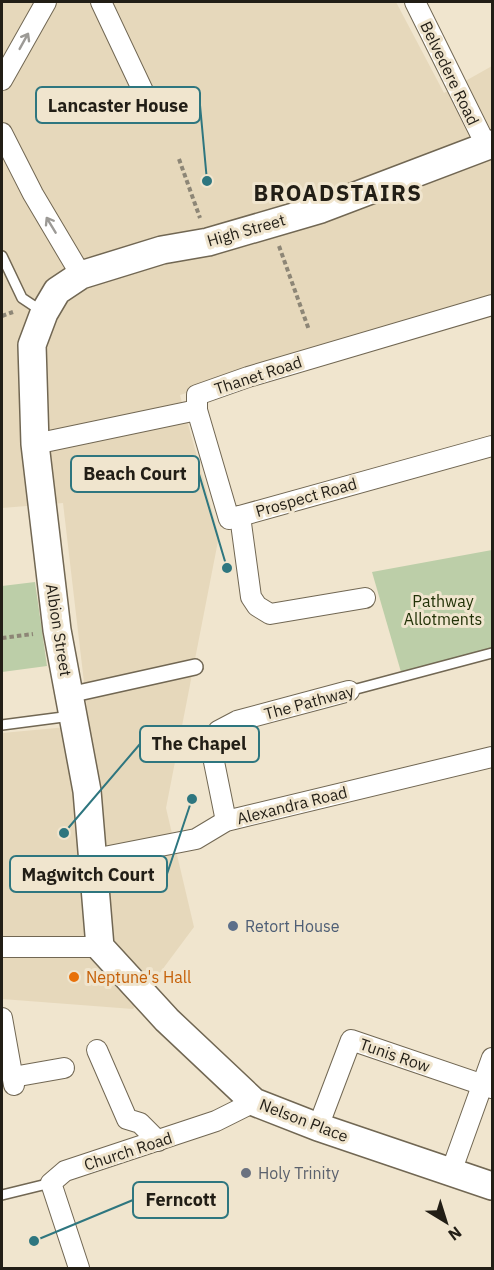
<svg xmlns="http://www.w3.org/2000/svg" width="494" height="1270" font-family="'IBM Plex Sans',sans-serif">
<rect width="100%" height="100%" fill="#f0e5ce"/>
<!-- built -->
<polygon fill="#e6d8bb" points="2,2 396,2 444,93 492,66 492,298 180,395 219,536 166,808 194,927 133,1009 2,999 2,733 89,725 63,503 2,508"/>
<!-- green -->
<g fill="#bccea8">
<polygon points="492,550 492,649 401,672 372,572"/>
<polygon points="35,582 47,666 2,672 2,586"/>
</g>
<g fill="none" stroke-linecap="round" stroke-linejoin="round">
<!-- service casing -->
<g stroke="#716753" stroke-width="12">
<g id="service">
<polyline points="2,256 22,298 43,312"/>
<polyline points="349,691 492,653"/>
<polyline points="2,725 71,716"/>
<polyline points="2,1195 51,1183"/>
</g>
</g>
<!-- pedestrian casing -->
<g stroke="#716753" stroke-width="18">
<polyline id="pedestrian" points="69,695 195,667"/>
</g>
<!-- minor casing -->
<g stroke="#716753" stroke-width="22">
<g id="minor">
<polyline points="101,2 152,110"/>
<polyline points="415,2 486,145"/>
<polyline points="2,80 46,2"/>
<polyline points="2,133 33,194 81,275"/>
<polyline points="197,410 229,519 492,446"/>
<polyline points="35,444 197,410 197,395 248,377 492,305"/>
<polyline points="240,516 251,597 257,606 270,614 365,598"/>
<polyline points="226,821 211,747 218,731 237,721 349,691"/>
<polyline points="94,859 196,839 226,821 492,757"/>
<polyline points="2,947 100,947"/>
<polyline points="2,1018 14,1085"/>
<polyline points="97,1050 127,1119 140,1123 158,1141"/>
<polyline points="13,1077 64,1068"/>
<polyline points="318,1127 351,1040 492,1088"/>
<polyline points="451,1172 492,1058"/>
<polyline points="79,1268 51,1183 65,1171 216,1121 254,1102"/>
</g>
</g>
<!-- secondary casing -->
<g stroke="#716753" stroke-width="30">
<polyline id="secondary" points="492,144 321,209 208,242 162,250 81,275 57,291 44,313 32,345 35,444 57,630 87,791 100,947 167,1020 254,1102 318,1127 492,1186"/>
</g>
<!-- path -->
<g stroke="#8d8676" stroke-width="4" stroke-dasharray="4.5 3" stroke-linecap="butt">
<polyline points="179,159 200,218"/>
<polyline points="279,246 309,330"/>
<polyline points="2,316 13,312"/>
<polyline points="2,638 33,634"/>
</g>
<!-- service -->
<use href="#service" stroke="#fff" stroke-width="9"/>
<!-- pedestrian -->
<use href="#pedestrian" stroke="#fff" stroke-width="15"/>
<!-- minor -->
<use href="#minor" stroke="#fff" stroke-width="20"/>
<!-- secondary -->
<use href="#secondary" stroke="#fff" stroke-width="27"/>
</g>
<!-- one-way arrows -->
<defs><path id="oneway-shaft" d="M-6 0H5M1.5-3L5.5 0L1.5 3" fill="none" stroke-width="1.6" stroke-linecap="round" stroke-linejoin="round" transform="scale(1.5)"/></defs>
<g stroke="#9c9a96">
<use href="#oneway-shaft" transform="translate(24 41) rotate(-61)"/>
<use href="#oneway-shaft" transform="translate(51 225) rotate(-121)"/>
</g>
<!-- markers -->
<circle fill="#5c6f8a" stroke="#f0e5ce" stroke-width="2" cx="233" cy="926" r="6"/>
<circle fill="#e8710a" stroke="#f0e5ce" stroke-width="2" cx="74" cy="977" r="6"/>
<circle fill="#6b7280" stroke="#f0e5ce" stroke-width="2" cx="246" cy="1173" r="6"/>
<g text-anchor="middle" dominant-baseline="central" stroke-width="6" stroke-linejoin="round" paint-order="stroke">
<!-- street labels -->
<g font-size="16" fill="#221e16" stroke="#f0e5ce">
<text transform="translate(450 73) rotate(64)">Belvedere Road</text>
<text transform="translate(246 230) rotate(-16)">High Street</text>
<text transform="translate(258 375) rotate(-18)">Thanet Road</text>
<text transform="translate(306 497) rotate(-16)">Prospect Road</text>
<text transform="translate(59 630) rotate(81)">Albion Street</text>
<text transform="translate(309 702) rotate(-15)">The Pathway</text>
<text transform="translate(292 805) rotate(-14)">Alexandra Road</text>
<text transform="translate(395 1055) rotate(19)">Tunis Row</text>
<text transform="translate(304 1120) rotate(21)">Nelson Place</text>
<text transform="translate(128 1151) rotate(-18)">Church Road</text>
</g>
<!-- park labels -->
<g font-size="16" fill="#223207" stroke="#f0e5ce">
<text x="443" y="601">Pathway<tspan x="443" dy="18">Allotments</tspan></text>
</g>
<!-- service labels -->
<g font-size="16" fill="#4e5e75" stroke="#f0e5ce" text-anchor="start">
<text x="245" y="926">Retort House</text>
</g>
<!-- food labels -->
<g font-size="16" fill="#c56008" stroke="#f0e5ce" text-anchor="start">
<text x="86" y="977">Neptune's Hall</text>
</g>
<!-- worship labels -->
<g font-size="16" fill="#5b616d" stroke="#f0e5ce" text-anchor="start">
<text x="258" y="1173">Holy Trinity</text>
</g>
<!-- district labels -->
<g font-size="22" font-weight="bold" letter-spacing="1.5" fill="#221e16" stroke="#f0e5ce">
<text x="338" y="192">BROADSTAIRS</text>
</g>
</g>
<!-- callouts -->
<path fill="none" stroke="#2e767f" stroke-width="2" d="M207 181L200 105M227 568L199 474M64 833L140 744M192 799L167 874M34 1241L133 1200"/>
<g fill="#2e767f" stroke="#f0e5ce" stroke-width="2">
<circle cx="207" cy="181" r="6"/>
<circle cx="227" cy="568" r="6"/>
<circle cx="64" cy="833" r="6"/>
<circle cx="192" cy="799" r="6"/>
<circle cx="34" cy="1241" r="6"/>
</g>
<g fill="#f0e5ce" stroke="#2e767f" stroke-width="2">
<rect x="36" y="87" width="164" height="36" rx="6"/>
<rect x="71" y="456" width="128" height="36" rx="6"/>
<rect x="140" y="726" width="119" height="36" rx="6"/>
<rect x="10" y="856" width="157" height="36" rx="6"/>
<rect x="133" y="1182" width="95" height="36" rx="6"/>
</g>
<g font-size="18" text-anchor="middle" font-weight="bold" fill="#221e16">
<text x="118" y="112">Lancaster House</text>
<text x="135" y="480">Beach Court</text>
<text x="199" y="750">The Chapel</text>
<text x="88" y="881">Magwitch Court</text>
<text x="181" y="1206">Ferncott</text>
</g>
<!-- border -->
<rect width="494" height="1270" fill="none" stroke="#221e16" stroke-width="6"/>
<!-- north arrow -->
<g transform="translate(446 1222) rotate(142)" stroke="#f0e5ce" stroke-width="4.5" paint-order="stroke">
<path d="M0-4.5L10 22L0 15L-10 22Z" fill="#221e16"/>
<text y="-9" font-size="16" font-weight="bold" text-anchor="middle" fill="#221e16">N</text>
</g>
</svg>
